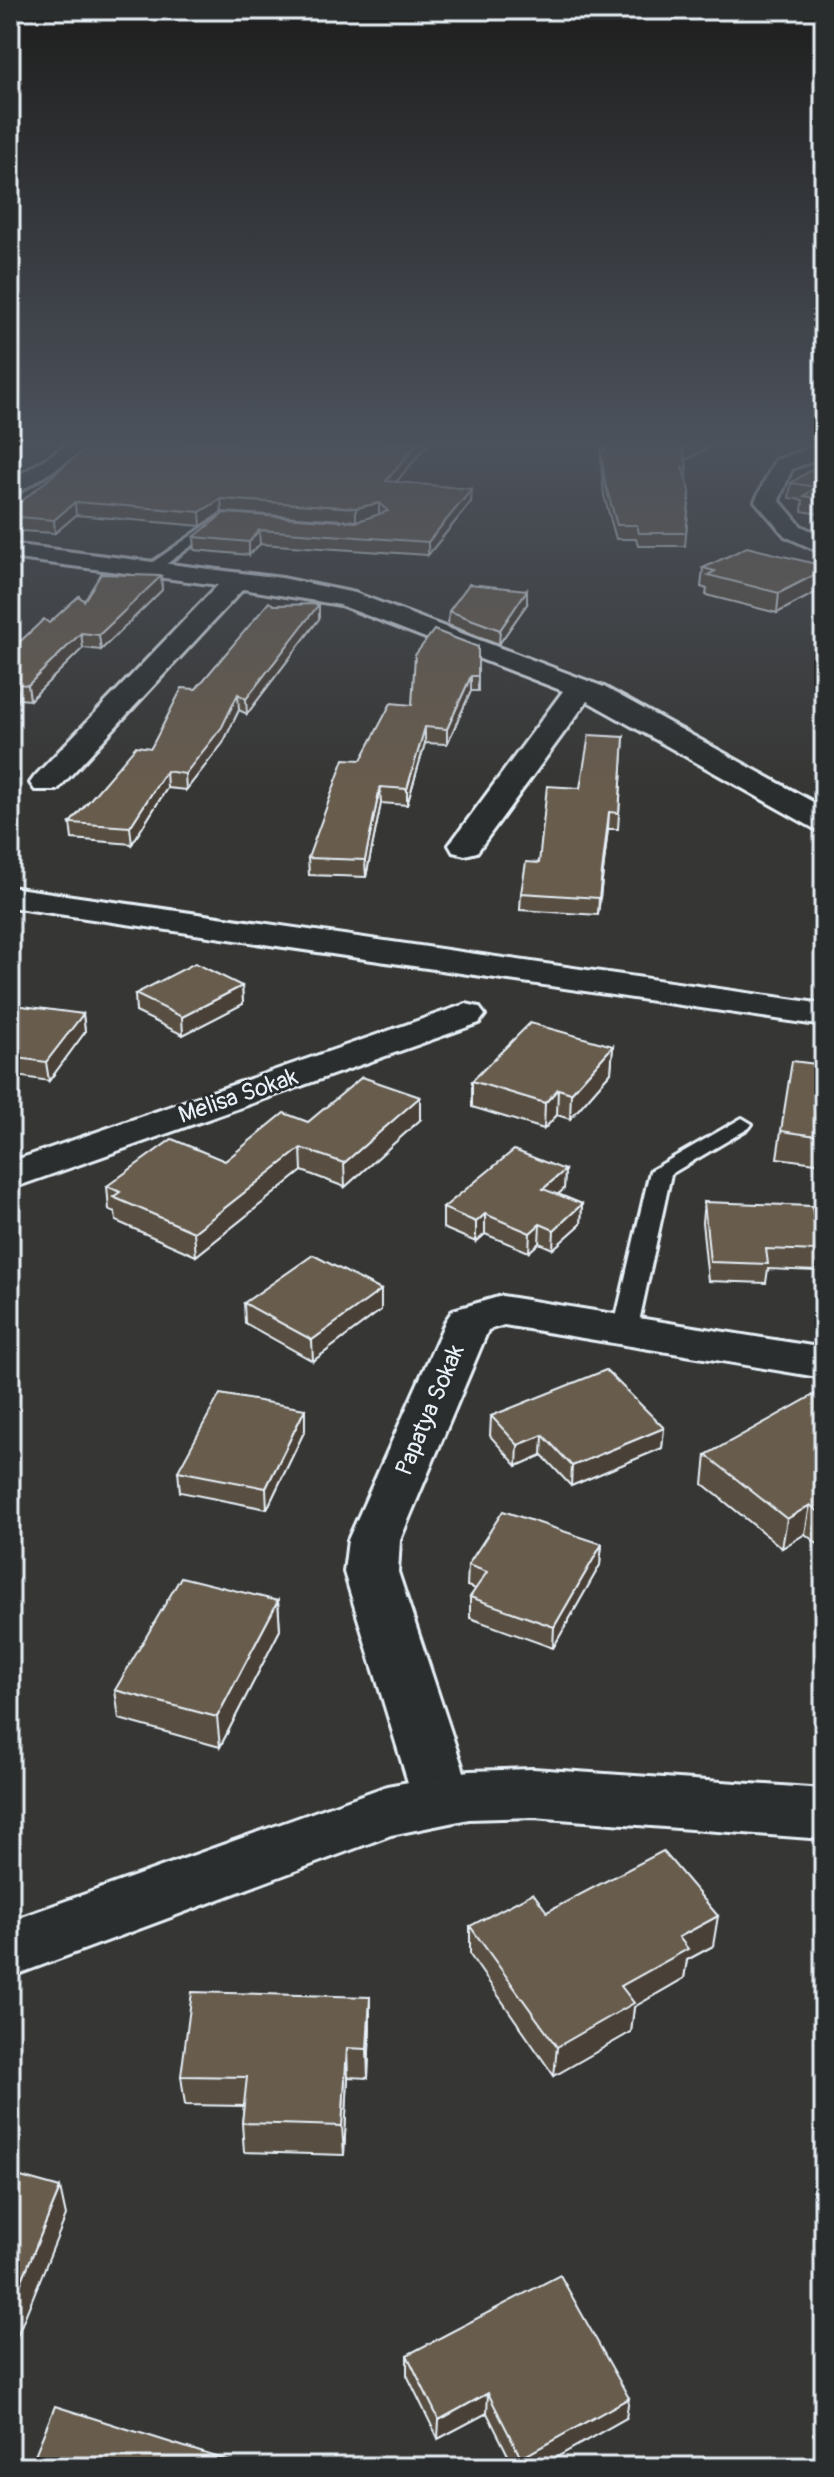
<svg xmlns="http://www.w3.org/2000/svg" width="834" height="2477" font-family="Pangolin,sans-serif">
<rect width="100%" height="100%" fill="#363634"/>
<filter id="ink" filterUnits="userSpaceOnUse"><feTurbulence type="fractalNoise" baseFrequency=".0125" numOctaves="2"/><feDisplacementMap in="SourceGraphic" scale="16" xChannelSelector="R" yChannelSelector="G"/><feConvolveMatrix kernelMatrix="1 2 1 2 8 2 1 2 1" color-interpolation-filters="sRGB"/></filter>
<g filter="url(#ink)">
<g fill="none" stroke-linecap="round" stroke-linejoin="round">
<!-- lane casing -->
<g stroke="#e8f1f8" stroke-width="6">
<g id="lane">
<polygon points="217,518 221,519 221,525 155,572 147,572 147,566"/>
<polygon points="742,1118 752,1124 749,1128 671,1174 637,1331 625,1338 617,1336 613,1331 650,1171"/>
</g>
</g>
<!-- street casing -->
<g stroke="#e8f1f8" stroke-width="6">
<g id="street">
<polygon points="70,443 96,443 10,498 10,481"/>
<polygon points="824,443 824,457 792,469 779,500 801,526 824,537 824,554 785,536 755,501 775,460"/>
<polygon points="10,544 282,578 355,593 604,687 824,808 824,831 813,828 587,701 477,852 465,855 453,852 449,845 563,691 340,605 243,589 57,790 35,790 30,783 35,776 218,585 10,558"/>
<polygon points="466,1004 479,1007 485,1015 479,1023 10,1189 10,1162"/>
<polygon points="502,1296 824,1348 824,1378 504,1325 488,1330 400,1540 398,1572 473,1799 464,1816 443,1824 422,1816 413,1799 344,1572 348,1540 446,1320 453,1310"/>
</g>
</g>
<!-- secondary casing -->
<g stroke="#e8f1f8" stroke-width="6">
<g id="secondary">
<polygon points="10,887 824,1004 824,1026 10,907"/>
<polygon points="533,1769 824,1789 824,1839 533,1817 469,1819 391,1835 10,1977 10,1921 387,1786 469,1771"/>
</g>
</g>
<!-- lane -->
<use href="#lane" fill="#2a2d2e" fill-rule="evenodd"/>
<!-- street -->
<use href="#street" fill="#2a2d2e" fill-rule="evenodd"/>
<!-- secondary -->
<use href="#secondary" fill="#2a2d2e" fill-rule="evenodd"/>
</g>
<!-- wall -->
<g fill="#594f43" stroke="#e8f1f8" stroke-width="2">
<polygon points="92,443 396,482 471,502 428,555 260,544 249,555 195,550 194,537 356,521 222,512 201,526 76,515 55,533 20,531 14,542 10,542 10,511"/>
<polygon points="717,443 685,460 687,468 686,480 690,491 685,546 638,546 636,539 616,539 604,496 601,464 601,451"/>
<polygon points="824,462 824,515 802,511 803,500 789,498 791,483"/>
<polygon points="824,566 824,588 777,613 706,595 707,589 701,587 703,568"/>
<polygon points="161,576 162,590 101,650 83,648 30,700 19,699 10,712 10,651 49,623 84,601"/>
<polygon points="527,604 499,644 448,625 449,611"/>
<polygon points="274,605 319,619 247,714 239,710 223,743 186,790 167,788 132,844 72,839 70,823 151,748 196,689"/>
<polygon points="478,647 478,691 471,691 447,744 425,743 407,805 381,803 366,877 309,875 308,858 361,760 412,705"/>
<polygon points="624,737 618,829 608,829 598,915 520,910 521,893 580,788"/>
<polygon points="242,986 243,1004 183,1035 136,1012 135,994"/>
<polygon points="10,1011 83,1014 85,1032 49,1081 10,1075"/>
<polygon points="613,1046 611,1072 570,1119 557,1115 544,1129 472,1107 472,1081"/>
<polygon points="824,1065 824,1164 777,1158 781,1131"/>
<polygon points="420,1120 345,1187 302,1171 196,1256 116,1221 115,1212 109,1210 107,1186 225,1161 308,1122"/>
<polygon points="565,1170 564,1189 558,1194 582,1204 581,1224 553,1249 539,1243 529,1252 485,1234 476,1242 443,1228 443,1208"/>
<polygon points="704,1202 819,1251 816,1271 768,1269 766,1283 708,1281 702,1222"/>
<polygon points="381,1290 381,1310 313,1361 245,1323 244,1303"/>
<polygon points="824,1393 824,1549 805,1534 782,1548 703,1484 706,1455"/>
<polygon points="305,1409 305,1430 267,1509 180,1492 178,1471"/>
<polygon points="491,1416 664,1428 662,1448 571,1486 542,1455 517,1466 490,1436"/>
<polygon points="602,1544 600,1565 553,1648 470,1618 470,1597 476,1589 467,1586 468,1565"/>
<polygon points="278,1601 280,1630 220,1747 119,1719 115,1690"/>
<polygon points="547,1912 713,1946 687,1960 684,1978 634,2007 631,2032 554,2076 470,1955 470,1926"/>
<polygon points="370,1997 370,2026 368,2078 348,2077 344,2155 244,2152 242,2123 244,2106 185,2105 181,2076"/>
<polygon points="407,2355 626,2418 539,2467 514,2467 487,2413 438,2439 407,2375"/>
</g>
<!-- shaded-wall -->
<g fill="#484037" stroke="#e8f1f8" stroke-width="2">
<polygon points="418,443 429,443 386,494 386,481"/>
<polygon points="695,443 717,443 682,462 683,450"/>
<polygon points="472,489 471,502 428,555 428,542"/>
<polygon points="221,499 222,512 201,526 200,512"/>
<polygon points="75,502 76,515 55,533 54,520"/>
<polygon points="379,503 379,516 356,521 356,508"/>
<polygon points="19,517 20,531 14,542 13,528"/>
<polygon points="259,530 260,544 249,555 249,542"/>
<polygon points="824,570 824,588 777,613 779,593"/>
<polygon points="161,576 162,590 101,650 99,635"/>
<polygon points="527,590 527,604 499,644 500,630"/>
<polygon points="319,604 319,619 247,714 246,699"/>
<polygon points="81,633 83,648 30,700 28,685"/>
<polygon points="471,676 471,691 447,744 447,729"/>
<polygon points="17,684 19,699 10,712 10,694"/>
<polygon points="238,694 239,710 223,743 186,790 185,774"/>
<polygon points="425,727 425,743 407,805 407,789"/>
<polygon points="166,771 167,788 132,844 130,827"/>
<polygon points="380,787 381,803 366,877 365,860"/>
<polygon points="609,812 608,829 598,915 599,898"/>
<polygon points="242,986 243,1004 183,1035 182,1017"/>
<polygon points="83,1014 85,1032 49,1081 46,1062"/>
<polygon points="613,1046 611,1072 570,1119 571,1093"/>
<polygon points="558,1089 557,1115 544,1129 545,1103"/>
<polygon points="420,1097 420,1120 345,1187 344,1163"/>
<polygon points="301,1148 302,1171 196,1256 194,1232"/>
<polygon points="565,1170 564,1189 542,1208 543,1189"/>
<polygon points="582,1204 581,1224 553,1249 554,1230"/>
<polygon points="485,1214 485,1234 476,1242 476,1222"/>
<polygon points="540,1224 539,1243 529,1252 530,1233"/>
<polygon points="381,1290 381,1310 313,1361 312,1340"/>
<polygon points="305,1409 305,1430 267,1509 266,1488"/>
<polygon points="664,1428 662,1448 571,1486 572,1466"/>
<polygon points="543,1435 542,1455 517,1466 518,1445"/>
<polygon points="810,1505 805,1534 782,1548 787,1519"/>
<polygon points="602,1544 600,1565 553,1648 554,1627"/>
<polygon points="278,1601 280,1630 220,1747 217,1717"/>
<polygon points="718,1916 713,1946 687,1960 684,1978 634,2007 631,2032 554,2076 557,2047 621,1986 679,1937"/>
<polygon points="370,1997 370,2026 368,2078 367,2049"/>
<polygon points="347,2048 348,2077 344,2155 342,2126"/>
<polygon points="60,2188 66,2216 13,2346 10,2334 10,2309"/>
<polygon points="488,2393 487,2413 438,2439 439,2420"/>
<polygon points="629,2398 626,2418 539,2467 521,2467 521,2458"/>
</g>
<!-- building -->
<g fill="#675c4e" stroke="#e8f1f8" stroke-width="2">
<polygon points="92,443 172,443 189,445 197,443 418,443 386,481 472,489 428,542 259,530 249,542 194,537 224,513 356,522 388,511 379,503 356,508 221,499 200,512 75,502 54,520 19,517 13,528 10,528 10,511"/>
<polygon points="617,443 695,443 683,450 687,468 682,467 690,491 686,533 639,533 637,525 617,525 605,483 601,451"/>
<polygon points="824,462 824,499 804,496 816,487 791,483"/>
<polygon points="747,547 824,566 824,570 779,593 708,575 715,571 703,568"/>
<polygon points="101,574 161,576 99,635 81,633 28,685 17,684 10,694 10,651 44,619 49,623 79,596 84,601"/>
<polygon points="469,584 527,590 500,630 449,611"/>
<polygon points="269,602 274,605 319,604 246,699 238,694 222,727 185,774 166,771 130,827 70,823 136,746 151,748 182,688 196,689"/>
<polygon points="434,630 478,647 478,676 471,676 447,729 425,727 407,789 380,787 365,860 308,858 344,759 361,760 391,703 412,705 415,655"/>
<polygon points="589,735 624,737 619,813 609,812 599,898 521,893 526,862 539,863 547,786 580,788"/>
<polygon points="195,963 242,986 182,1017 135,994"/>
<polygon points="15,1005 83,1014 46,1062 10,1057 10,1011"/>
<polygon points="530,1023 613,1046 571,1093 558,1089 545,1103 472,1081"/>
<polygon points="792,1061 824,1065 824,1137 781,1131"/>
<polygon points="362,1077 420,1097 344,1163 301,1148 194,1232 113,1197 120,1192 107,1186 172,1139 225,1161 284,1113 308,1122"/>
<polygon points="514,1150 565,1170 543,1189 582,1204 554,1230 540,1224 530,1233 485,1214 476,1222 443,1208"/>
<polygon points="704,1202 812,1206 819,1251 766,1249 768,1264 710,1262"/>
<polygon points="313,1255 381,1290 312,1340 244,1303"/>
<polygon points="606,1370 664,1428 572,1466 543,1435 518,1445 491,1416"/>
<polygon points="821,1391 824,1393 824,1516 810,1505 787,1519 706,1455"/>
<polygon points="220,1394 305,1409 266,1488 178,1471"/>
<polygon points="503,1511 602,1544 554,1627 470,1597 487,1572 468,1565"/>
<polygon points="181,1577 278,1601 217,1717 115,1690"/>
<polygon points="663,1851 718,1916 679,1937 688,1949 621,1986 634,2003 557,2047 470,1926 533,1893 547,1912"/>
<polygon points="192,1992 370,1997 367,2049 347,2048 342,2126 242,2123 247,2077 181,2076"/>
<polygon points="10,2174 60,2188 10,2309"/>
<polygon points="560,2275 629,2398 521,2458 488,2393 439,2420 407,2355"/>
<polygon points="55,2406 232,2462 231,2467 30,2467"/>
</g>
</g>
<!-- sky -->
<linearGradient id="sky" x2="0" y2="1"><stop stop-color="#1e1e1d"/><stop offset="0.56" stop-color="#4c525c"/><stop offset="1" stop-color="#4c525c" stop-opacity="0"/></linearGradient>
<rect width="834" height="790" fill="url(#sky)"/>
<g text-anchor="middle" dominant-baseline="central" stroke-width="6" stroke-linejoin="round" paint-order="stroke">
<!-- street labels -->
<g font-size="24" fill="#e8f1f8" stroke="#2a2d2e">
<text transform="translate(238 1096) rotate(-19)">Melisa Sokak</text>
<text transform="translate(430 1410) rotate(-67)">Papatya Sokak</text>
</g>
</g>
<!-- margin -->
<rect width="834" height="2477" fill="none" stroke="#2a2d2e" stroke-width="40"/>
<rect x="20" y="20" width="794" height="2437" fill="none" stroke="#e8f1f8" stroke-width="3" filter="url(#ink)"/>
</svg>
